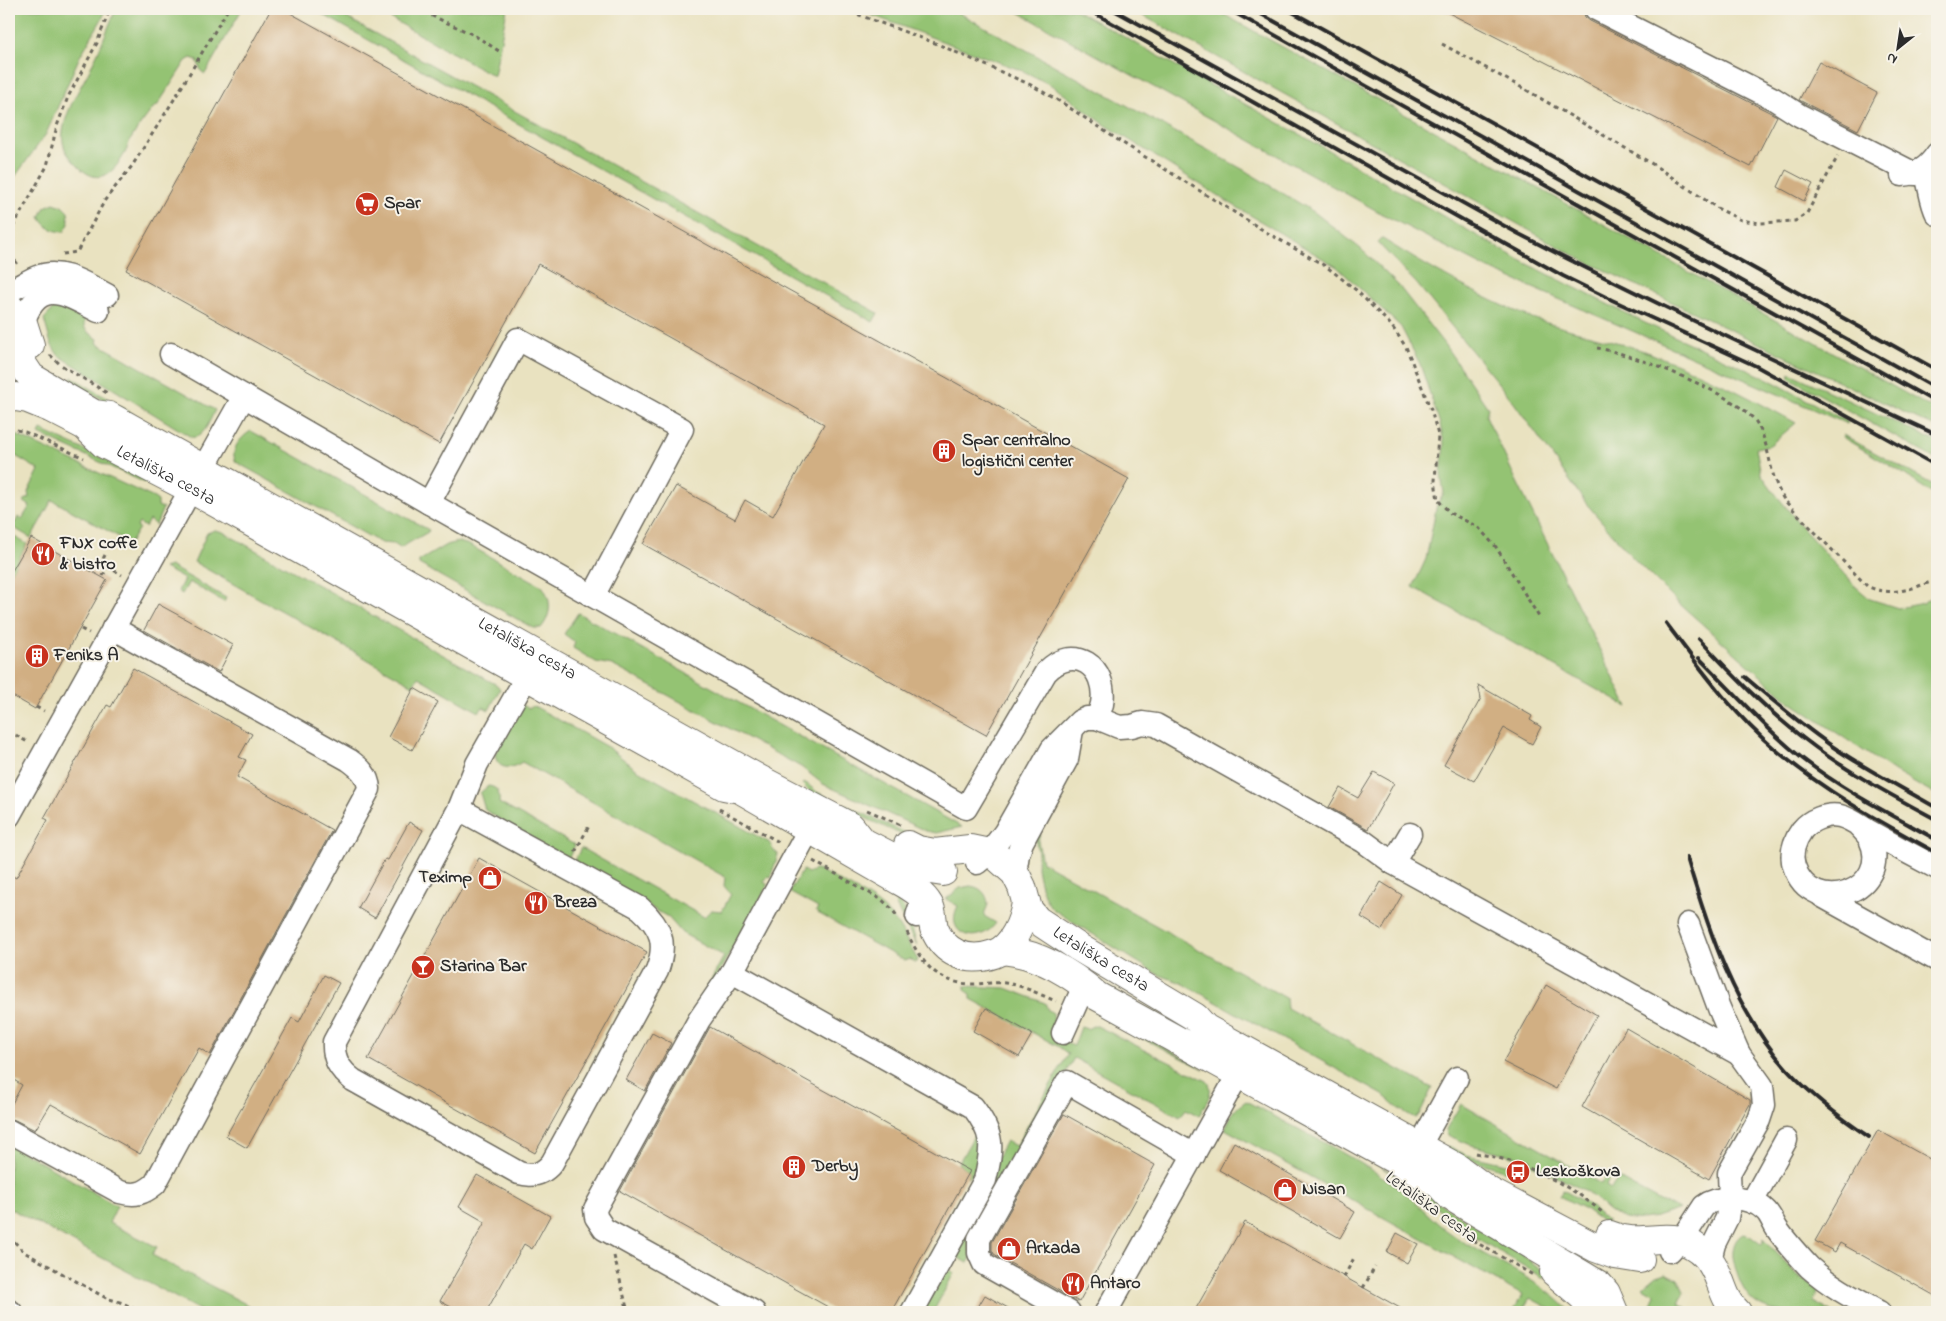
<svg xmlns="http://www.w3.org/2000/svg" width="1946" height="1321" font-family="'Indie Flower',sans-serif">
<rect width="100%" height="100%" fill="#f7f3e8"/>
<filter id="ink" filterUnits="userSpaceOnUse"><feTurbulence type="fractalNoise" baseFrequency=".02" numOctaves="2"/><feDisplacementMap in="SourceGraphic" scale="10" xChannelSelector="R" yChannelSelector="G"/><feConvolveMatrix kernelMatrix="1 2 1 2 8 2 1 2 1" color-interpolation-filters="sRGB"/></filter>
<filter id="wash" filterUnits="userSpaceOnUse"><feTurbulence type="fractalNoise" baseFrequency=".0096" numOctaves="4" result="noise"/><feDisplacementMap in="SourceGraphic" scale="20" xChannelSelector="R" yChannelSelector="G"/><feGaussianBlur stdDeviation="1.12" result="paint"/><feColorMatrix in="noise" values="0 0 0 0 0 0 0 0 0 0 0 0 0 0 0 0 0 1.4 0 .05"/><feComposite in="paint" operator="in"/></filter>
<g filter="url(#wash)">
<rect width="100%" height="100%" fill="#e9e2c0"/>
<!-- green -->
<g fill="#94c373" stroke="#60774f">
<polygon points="9,9 106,9 103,17 79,58 46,134 9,185"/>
<path d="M 116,9 L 242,9 L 205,74 L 201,71 L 197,60 L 191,58 L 186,61 L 157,106 L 153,108 C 146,118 137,128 131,139 C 128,143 128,148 125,153 C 112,176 97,187 76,164 C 66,154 61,145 63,131 C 67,106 82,86 92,65 C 101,47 108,27 116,9 Z"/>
<polygon points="313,9 331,9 878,313 873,322"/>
<polygon points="374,9 507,9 494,76"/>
<polygon points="855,9 952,9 1244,170 1314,212 1361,249 1398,285 1444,344 1488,408 1486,416 1516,480 1628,707 1413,587 1426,559 1437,504 1444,493 1441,475 1444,443 1440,424 1420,364 1401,327 1337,267 1225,200 1104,124 1053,86 1023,71"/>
<polygon points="1013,9 1074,9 1326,149 1518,259 1645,323 1768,379 1848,422 1847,424 1487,268 1388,217"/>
<polygon points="1131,9 1214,9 1598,221 1937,411 1937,428 1579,258"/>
<path d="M 54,203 L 62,206 L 68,212 L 69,224 L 64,232 C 51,231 46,227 40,217 L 45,207 Z"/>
<path d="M 1381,238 C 1429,268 1479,297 1532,318 C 1568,331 1605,337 1641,350 C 1695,369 1746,395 1796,423 L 1770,445 L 1756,448 L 1761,474 L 1774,492 L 1805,531 L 1855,586 L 1870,599 L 1898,608 L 1923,603 L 1937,592 L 1937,796 L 1895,772 L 1788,700 L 1674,599 L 1634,559 L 1585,502 L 1512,400 L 1417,284 L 1377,242 Z"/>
<path d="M 60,306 L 85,319 C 81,330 90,333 98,339 L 97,343 L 215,410 C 210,420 203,440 191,437 L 58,355 L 51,344 L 44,319 L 55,307 Z"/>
<polygon points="1790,373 1937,442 1937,460 1788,377"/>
<polygon points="72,377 176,440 163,437 71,380"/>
<polygon points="41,430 126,469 155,485 154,487 39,434"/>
<path d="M 251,431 L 429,530 L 428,532 L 400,548 L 394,544 L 381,543 L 236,462 C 229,450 241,437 251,431 Z"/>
<polygon points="9,434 16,435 154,498 158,501 158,506 163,508 156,525 149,520 145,527 139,523 137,527 139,528 130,543 52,500 31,538 9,525 10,523 16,522 18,517 22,519 30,506 23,501 29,498 28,492 39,470 9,452"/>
<polygon points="1843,435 1937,487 1937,497 1901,472 1842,437"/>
<polygon points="215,530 223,532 497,685 500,689 489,710 483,707 479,712 418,677 413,685 194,562 207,533"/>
<polygon points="9,534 27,544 9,576"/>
<path d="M 459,542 L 469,545 L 542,586 C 552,599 552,615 541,628 L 533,628 L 419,564 L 419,561 L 446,545 Z"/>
<polygon points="170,566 226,598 224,602 189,582 182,594 178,591 184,579 164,568"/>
<polygon points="578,613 962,827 936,833 926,831 823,784 801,767 612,665 596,662 573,648 575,642 564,634"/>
<path d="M 522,705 L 528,708 L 534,706 L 609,748 L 636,769 L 770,843 L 773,850 L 778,854 L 771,877 L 768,876 L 764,882 L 768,885 L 636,1119 L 724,956 L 682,933 L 668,917 L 573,864 L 581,848 L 704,917 L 711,910 L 722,911 L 731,894 L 724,886 L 725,877 L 522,762 C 510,770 497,770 495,754 Z"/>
<polygon points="806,783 817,792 908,834 907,837 812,794 802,784"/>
<path d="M 488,786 C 498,787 500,793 499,803 L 575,845 L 567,861 L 485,810 L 480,793 Z"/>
<path d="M 1037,833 L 1040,835 L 1038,841 L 1042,862 L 1286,998 L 1287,1008 L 1432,1088 L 1419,1115 L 1415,1118 L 1399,1109 L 1383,1095 L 1182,983 L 1157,974 L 1054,910 C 1044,902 1039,881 1037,868 C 1037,862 1038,857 1038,852 C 1037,845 1034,841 1037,833 Z"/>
<path d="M 803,870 L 808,873 L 815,870 L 821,871 C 843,884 876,898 892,917 C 903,930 909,946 918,960 L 915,963 L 910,959 L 905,961 L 816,912 L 818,908 L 789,892 Z"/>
<path d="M 970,886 C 981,887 987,894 988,904 L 984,916 L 996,923 C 979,947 943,935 958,906 L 946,899 L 960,888 Z"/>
<polygon points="898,901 908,914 917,946 896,906 895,903"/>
<path d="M 965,986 L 1006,988 L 1045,1003 L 1048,1010 L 1053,1013 L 1054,1021 L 1050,1029 L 1056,1033 L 1060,1041 L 1074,1046 L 1081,1027 L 1087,1029 L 1093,1026 L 1097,1026 L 1207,1081 C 1216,1091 1204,1106 1199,1116 L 1186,1109 L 1180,1117 L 1074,1058 L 969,1242 L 971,1258 L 968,1263 L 956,1256 L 1001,1150 L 1006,1141 L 1016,1146 L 1068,1054 L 1059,1047 L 971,999 L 971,994 L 965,990 Z"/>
<polygon points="1102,1018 1115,1020 1204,1069"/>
<path d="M 1246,1101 C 1295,1128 1348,1153 1395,1185 C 1416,1200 1432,1221 1453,1235 C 1488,1260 1542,1279 1570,1312 L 1556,1312 L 1530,1298 L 1521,1312 L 1513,1312 L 1522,1295 L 1225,1129 L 1234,1110 Z"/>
<polygon points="1461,1104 1601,1184 1606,1175 1612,1174 1606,1186 1611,1189 1618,1178 1660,1201 1680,1209 1656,1217 1633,1220 1624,1219 1609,1211 1586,1191 1513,1156 1471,1145 1447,1135 1446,1129"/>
<polygon points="980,1131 980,1158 975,1175 967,1177 970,1171 958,1164 976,1132"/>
<polygon points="9,1144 117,1206 109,1223 157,1247 152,1255 261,1312 203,1312 9,1208"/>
<polygon points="1447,1146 1467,1155 1510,1165 1507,1171 1458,1156 1446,1149"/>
<polygon points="1381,1167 1413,1183 1448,1209 1513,1248 1545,1272 1544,1278 1456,1226 1418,1191"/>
<polygon points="1563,1190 1586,1203 1607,1221 1605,1224 1583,1208 1559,1196"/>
<path d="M 1743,1234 L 1750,1236 L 1762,1245 L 1764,1239 L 1796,1275 L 1818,1289 L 1818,1292 L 1813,1302 L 1832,1312 C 1778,1312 1745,1321 1733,1257 C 1732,1248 1735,1238 1743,1234 Z"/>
<polygon points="948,1269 954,1273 933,1312 920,1312"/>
<polygon points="1665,1273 1679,1279 1684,1292 1679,1303 1691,1311 1690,1312 1653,1312 1651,1305 1655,1294 1643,1287 1656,1276"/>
</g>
<g id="blocks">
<!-- building -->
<g fill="#d1af83">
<polygon points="271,9 283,9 1129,479 986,735 643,544 676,486 735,519 745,500 773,516 824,424 538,264 439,444 126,270"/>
<polygon points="1441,9 1582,9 1585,17 1590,21 1777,116 1751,167"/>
<polygon points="1819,62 1877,93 1858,130 1799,100"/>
<polygon points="1786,170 1813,184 1804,201 1778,187"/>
<polygon points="31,538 107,580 35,709 9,694 9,576"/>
<polygon points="158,604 233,645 219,672 144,630"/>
<polygon points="133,668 252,734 239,757 246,760 237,777 332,830 210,1055 199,1048 140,1154 51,1104 35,1130 15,1120 9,1118 9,1109 22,1085 9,1077 9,874 16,878 48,820 44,818 107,705 111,707"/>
<polygon points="1478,685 1532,716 1530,720 1541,727 1532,744 1504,728 1474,781 1444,765 1481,698"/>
<polygon points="414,688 438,702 412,750 388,737"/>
<polygon points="1374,772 1394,783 1368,829 1329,807 1340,788 1358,798"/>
<polygon points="409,822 423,830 375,918 358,908 385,859 388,860"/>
<polygon points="479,858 647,952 535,1153 368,1059"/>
<polygon points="1381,882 1402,895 1382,930 1361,917"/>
<polygon points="324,975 339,983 247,1148 226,1136 292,1018 299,1022"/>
<polygon points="1546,985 1597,1015 1556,1089 1503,1062"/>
<polygon points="986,1008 1032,1034 1019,1057 973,1031"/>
<polygon points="710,1027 970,1171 891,1312 837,1312 620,1191"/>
<polygon points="1626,1028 1750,1100 1750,1104 1709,1179 1582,1107"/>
<polygon points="652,1033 671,1043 645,1091 626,1080"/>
<polygon points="1064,1114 1155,1165 1079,1302 994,1254 992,1250 992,1242"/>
<polygon points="1878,1130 1937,1163 1937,1297 1840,1243 1835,1252 1815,1241"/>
<polygon points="1234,1142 1355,1212 1340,1238 1219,1170"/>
<polygon points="477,1175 550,1216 532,1249 524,1244 486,1312 460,1312 440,1301 485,1222 459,1207"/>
<polygon points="1245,1222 1273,1237 1407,1312 1194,1312"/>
<polygon points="1397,1233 1418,1244 1407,1263 1387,1252"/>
<polygon points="985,1295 1015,1312 975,1312"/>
</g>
</g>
</g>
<g filter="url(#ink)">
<use href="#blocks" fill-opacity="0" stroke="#6e6b5f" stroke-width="1"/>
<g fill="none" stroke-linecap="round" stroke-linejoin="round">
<!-- minor casing -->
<g stroke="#6e6b5f" stroke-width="25">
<g id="minor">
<polyline points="1596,9 1774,99 1799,115 1915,174"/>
<path d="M 1924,169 C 1930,184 1930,200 1937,214"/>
<path d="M 1902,175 C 1919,174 1928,167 1937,154"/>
<path d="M 9,291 C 19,287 27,281 37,277 C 61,267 86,284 107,295"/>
<path d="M 23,323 C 39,276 65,294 98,311"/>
<path d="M 171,354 L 429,503 L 518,339 L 682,429 L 593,596 L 966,808 L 1046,672 C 1074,643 1108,666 1102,704 C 1101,709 1098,714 1097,718"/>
<polyline points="203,469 244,396"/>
<polyline points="429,503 593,596"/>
<path d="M 459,809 L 640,908 C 662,928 667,943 657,971 L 552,1163 C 543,1174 533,1177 519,1173 L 353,1080 C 339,1069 333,1059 334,1042 L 459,809 L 477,764 L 527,676"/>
<polyline points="9,816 191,489"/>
<path d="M 1858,825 C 1862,829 1867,834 1870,839 C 1894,889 1812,922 1794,866 C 1790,853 1795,840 1802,830 C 1810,820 1827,813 1840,816 C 1849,818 1859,825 1867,830 C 1890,843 1914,856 1937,868"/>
<polyline points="977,863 989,853 1005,832 1052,749 1080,721 1087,718 1097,718 1119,727 1132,726 1142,723 1156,725 1363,841 1393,863 1739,1054"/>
<polyline points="1393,863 1410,834"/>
<polyline points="1015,873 1018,854 1022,842 1067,759 1072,730"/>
<polyline points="1822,896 1937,960"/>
<polyline points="917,916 923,897"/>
<polyline points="1688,924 1719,1008 1739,1054 1762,1086 1764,1105 1759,1120 1729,1173 1730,1199 1727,1218 1714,1244 1710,1260"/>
<path d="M 732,972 L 973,1107 C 994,1135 993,1146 985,1180 L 912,1312"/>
<polyline points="1063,1033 1080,995"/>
<path d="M 9,1131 L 120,1192 C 135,1196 143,1194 155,1184 L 369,789 C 368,775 360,768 349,760 L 113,628"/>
<polyline points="1419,1147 1457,1078"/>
<polyline points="1752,1202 1786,1140"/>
<path d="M 1670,1251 L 1687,1232 L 1704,1206 C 1719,1195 1751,1196 1765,1210 C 1770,1214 1773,1223 1777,1229 C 1786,1242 1798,1255 1809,1267 C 1830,1286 1855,1299 1879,1312"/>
<polyline points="9,1311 11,1312"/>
<polyline points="754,1312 604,1229 596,1217 595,1209 699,1020 732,972 805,837"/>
<polyline points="1069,1312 984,1264 979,1253 979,1239 1067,1082 1194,1155"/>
<polyline points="1106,1312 1239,1073"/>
</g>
</g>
<!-- major casing -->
<g stroke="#6e6b5f" stroke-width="30">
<g id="major">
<polyline points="9,307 23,323 30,345"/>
<path id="s1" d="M 9,330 L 21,362 L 31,377 L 94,414 L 109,416 L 761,780 L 851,827 L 863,842 L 898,860 L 930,870 L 943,872"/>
<path id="s2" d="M 9,396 L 28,399 L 50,408 L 85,426 L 104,444 L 191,489 L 724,786 L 740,789 L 900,881 C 911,887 923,894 929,905 C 933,912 932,921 934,928 C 944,954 968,963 994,954 C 1013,947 1023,922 1026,903"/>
<path id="s3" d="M 908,845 L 918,850 L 935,853 L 970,849 L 989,853 L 997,857 L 1015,873 L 1022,887 L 1028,909 L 1037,920 L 1078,947 L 1195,1017 L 1205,1028 L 1456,1167 L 1490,1192 L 1596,1248 L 1615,1255 L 1640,1259"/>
<path d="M 1003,950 C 1038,954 1071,973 1097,996 L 1439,1184 L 1450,1196 L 1599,1285 L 1606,1293 L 1614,1312"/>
<path d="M 1610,1235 C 1646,1251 1674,1223 1705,1255 C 1722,1272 1720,1296 1737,1312"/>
<polyline points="1554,1272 1583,1297 1593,1312"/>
</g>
</g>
<!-- path -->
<g stroke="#6e6b5f" stroke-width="3" stroke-dasharray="4 4" stroke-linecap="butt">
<polyline points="417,9 474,35 502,53"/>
<polyline points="843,9 935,43 1031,85 1064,104 1118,140 1266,232 1327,267 1356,290 1391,325 1406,347 1431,410 1438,435 1435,481 1438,500 1450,513 1478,527 1496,547 1539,617"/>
<polyline points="1442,44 1528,91 1654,165 1717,208 1741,220 1760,223 1795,221 1807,213 1838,156"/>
<polyline points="9,234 47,166 57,126 68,97 97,43 110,9"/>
<polyline points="63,254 77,252 105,200 132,166 175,98 228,9"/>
<polyline points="9,255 18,264"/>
<path d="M 1597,348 C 1631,353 1737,394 1756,422 C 1771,445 1768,476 1785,501 L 1867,586 C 1892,598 1912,588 1937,580"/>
<polyline points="50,355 61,365 107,393"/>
<polyline points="9,428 25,432 84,458"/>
<polyline points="105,555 101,563 122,575"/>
<polyline points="103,576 107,567"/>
<polyline points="81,629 89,633"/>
<polyline points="36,707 44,711"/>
<polyline points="9,728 12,721"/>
<polyline points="9,731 29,743"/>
<polyline points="9,743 14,734"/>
<polyline points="719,809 779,842"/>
<polyline points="867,810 901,825"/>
<polyline points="575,852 589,826"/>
<polyline points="813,861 882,900 891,908 897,916"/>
<path d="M 907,932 C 920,961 936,983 971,984 C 983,984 994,982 1005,983 C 1023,985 1040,995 1056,1001"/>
<path d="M 1476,1153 C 1488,1156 1501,1158 1513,1162 C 1544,1173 1580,1192 1604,1214"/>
<polyline points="1516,1175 1522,1166"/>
<polyline points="1447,1222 1465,1236 1533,1275"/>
<polyline points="9,1236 24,1252 106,1298 123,1303 140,1312"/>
<polyline points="614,1256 628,1312"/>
<polyline points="1344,1277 1355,1256"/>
<polyline points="1363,1288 1375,1267"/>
</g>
<!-- minor -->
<use href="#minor" stroke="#fff" stroke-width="22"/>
<!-- major -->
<use href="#major" stroke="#fff" stroke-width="28"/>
<!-- rail -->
<g stroke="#2b2b2b" stroke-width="4">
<polyline points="1087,9 1563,276 1612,300 1756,366 1937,466"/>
<path d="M 1112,9 L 1519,234 C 1657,305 1797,370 1937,435"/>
<polyline points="1228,9 1937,403"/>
<polyline points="1252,9 1937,389"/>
<polyline points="1287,9 1937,370"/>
<path d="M 1666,623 C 1700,668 1733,714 1776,750 C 1825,792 1881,822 1937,853"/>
<path d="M 1699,639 C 1733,675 1767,711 1807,741 C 1847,772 1893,796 1937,820"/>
<path d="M 1699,658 C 1733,692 1765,728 1803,759 C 1844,791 1892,815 1937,840"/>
<path d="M 1745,677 C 1772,700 1799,723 1829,744 C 1863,768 1901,787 1937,808"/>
<path d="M 1687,858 C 1709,932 1735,1011 1787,1069 C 1812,1096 1839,1117 1869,1137"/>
</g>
</g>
</g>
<!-- icons -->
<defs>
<g id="supermarket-disc" transform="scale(1.25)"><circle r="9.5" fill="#c8321e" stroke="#f7f3e8"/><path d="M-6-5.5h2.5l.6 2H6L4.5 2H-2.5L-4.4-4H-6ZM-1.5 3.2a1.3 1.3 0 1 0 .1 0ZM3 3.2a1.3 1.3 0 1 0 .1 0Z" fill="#fff"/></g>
<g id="building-disc" transform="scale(1.25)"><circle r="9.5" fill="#c8321e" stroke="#f7f3e8"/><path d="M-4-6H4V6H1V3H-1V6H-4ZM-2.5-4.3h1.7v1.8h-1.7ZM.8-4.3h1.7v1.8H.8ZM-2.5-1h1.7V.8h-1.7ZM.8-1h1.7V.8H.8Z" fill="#fff"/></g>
<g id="restaurant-disc" transform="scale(1.25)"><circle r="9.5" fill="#c8321e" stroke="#f7f3e8"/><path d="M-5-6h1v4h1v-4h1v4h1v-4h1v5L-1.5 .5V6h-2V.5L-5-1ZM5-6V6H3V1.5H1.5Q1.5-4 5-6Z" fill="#fff"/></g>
<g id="shop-disc" transform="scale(1.25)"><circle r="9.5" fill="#c8321e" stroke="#f7f3e8"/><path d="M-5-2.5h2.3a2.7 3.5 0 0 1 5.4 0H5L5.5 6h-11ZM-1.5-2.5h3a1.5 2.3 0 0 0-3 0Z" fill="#fff"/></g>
<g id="bar-disc" transform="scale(1.25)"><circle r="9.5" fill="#c8321e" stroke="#f7f3e8"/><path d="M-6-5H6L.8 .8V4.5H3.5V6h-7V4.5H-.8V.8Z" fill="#fff"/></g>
<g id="bus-disc" transform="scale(1.25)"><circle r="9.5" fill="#c8321e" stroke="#f7f3e8"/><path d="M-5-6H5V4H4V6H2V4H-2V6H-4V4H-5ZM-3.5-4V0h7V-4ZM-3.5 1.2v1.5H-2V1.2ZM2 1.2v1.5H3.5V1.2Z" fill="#fff"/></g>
</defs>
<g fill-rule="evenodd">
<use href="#supermarket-disc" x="367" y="204"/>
<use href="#building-disc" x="944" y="451"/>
<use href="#restaurant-disc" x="43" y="554"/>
<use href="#building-disc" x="37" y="656"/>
<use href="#shop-disc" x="490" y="878"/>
<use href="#restaurant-disc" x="536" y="903"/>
<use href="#bar-disc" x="423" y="967"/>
<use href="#building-disc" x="794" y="1167"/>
<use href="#bus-disc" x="1518" y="1172"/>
<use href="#shop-disc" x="1285" y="1190"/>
<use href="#shop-disc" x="1009" y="1249"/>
<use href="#restaurant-disc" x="1073" y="1284"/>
</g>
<g text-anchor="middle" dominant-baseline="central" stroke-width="4" stroke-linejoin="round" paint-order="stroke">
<!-- poi labels -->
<g font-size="18" font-weight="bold" fill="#2b2b2b" stroke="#f7f3e8" text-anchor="start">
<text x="384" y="204">Spar</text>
<text x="962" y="441">Spar centralno<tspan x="962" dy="21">logistični center</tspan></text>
<text x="60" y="544">FNX coffe<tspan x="60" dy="21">&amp; bistro</tspan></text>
<text x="54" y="656">Feniks A</text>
<text x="472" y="878" text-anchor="end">Teximp</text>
<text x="554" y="903">Breza</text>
<text x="440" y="967">Starina Bar</text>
<text x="812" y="1167">Derby</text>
<text x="1536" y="1172">Leskoškova</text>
<text x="1302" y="1190">Nisan</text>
<text x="1026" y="1249">Arkada</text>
<text x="1090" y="1284">Antaro</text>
</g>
<!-- street labels -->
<g font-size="18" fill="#2b2b2b" stroke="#f7f3e8">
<text stroke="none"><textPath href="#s2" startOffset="178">Letališka cesta</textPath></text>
<text stroke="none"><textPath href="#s1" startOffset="619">Letališka cesta</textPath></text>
<text stroke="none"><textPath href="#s3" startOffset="244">Letališka cesta</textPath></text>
<text transform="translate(1431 1208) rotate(36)">Letališka cesta</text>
</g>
</g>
<!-- margin -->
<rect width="1946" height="1321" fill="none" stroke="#f7f3e8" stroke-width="30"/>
<!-- north arrow -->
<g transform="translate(1898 48) rotate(210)" stroke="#f7f3e8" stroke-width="4" paint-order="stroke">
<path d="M0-4L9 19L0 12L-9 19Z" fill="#2b2b2b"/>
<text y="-8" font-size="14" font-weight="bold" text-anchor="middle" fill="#2b2b2b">N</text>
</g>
</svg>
